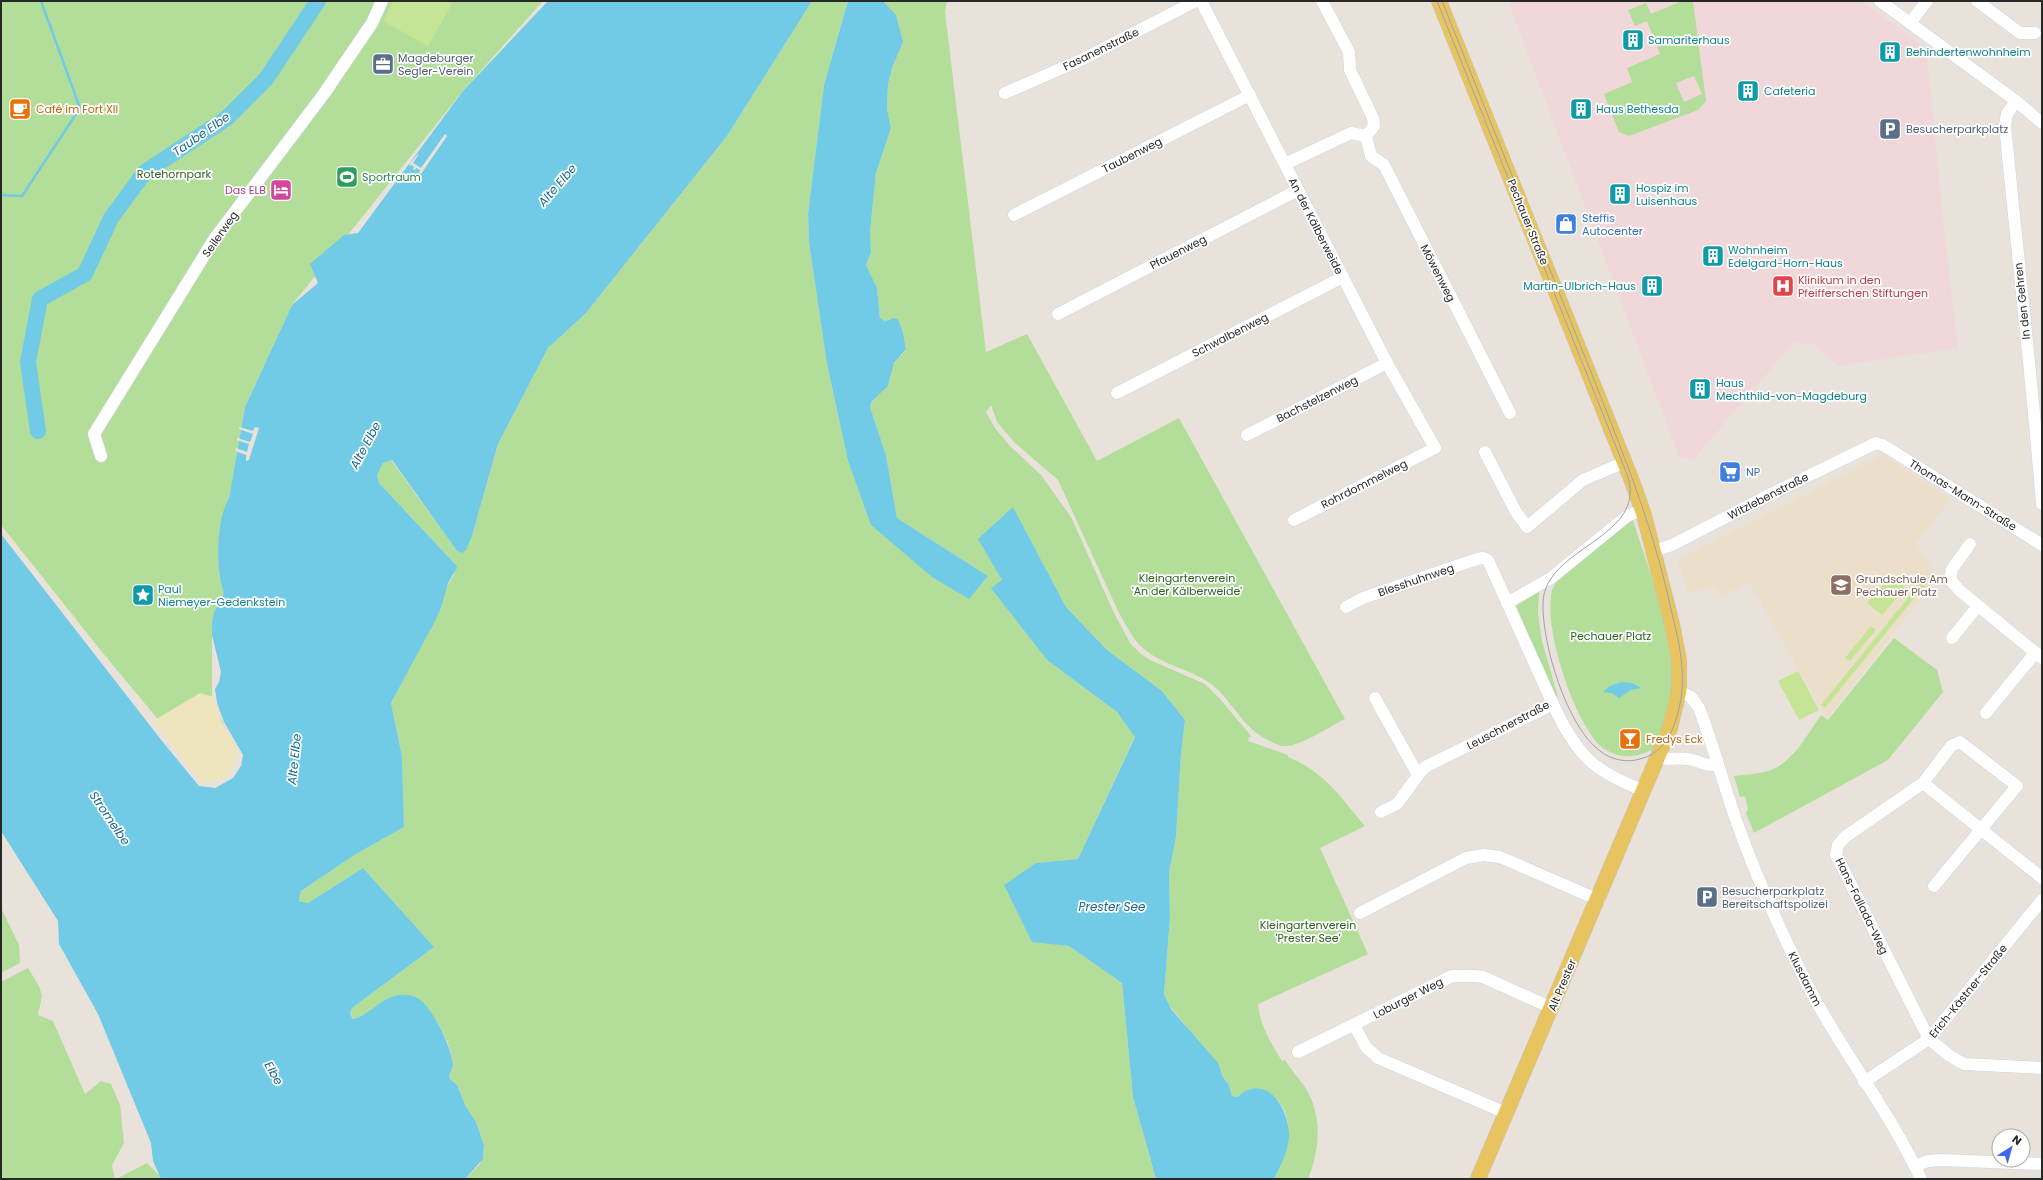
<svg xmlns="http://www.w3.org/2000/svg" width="2043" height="1180" font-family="Poppins,sans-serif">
<rect width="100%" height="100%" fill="#e9e2da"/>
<!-- education -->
<polygon fill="#ebdfca" points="1882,455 1951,499 1916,543 1937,578 1827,719 1749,582 1721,597 1716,588 1687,593 1678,560"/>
<!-- medical -->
<polygon fill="#f0d7d9" points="1508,1 1862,1 1930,51 1927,55 1944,230 1958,348 1838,366 1815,345 1794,342 1693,460 1679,456"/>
<!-- green -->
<g fill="#b2de99" fill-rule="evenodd">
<path d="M 1,1 L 543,1 L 462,92 L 292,305 L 245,407 L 229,498 C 217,523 215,568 224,593 L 214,612 L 212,622 L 212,698 L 235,751 L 201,771 L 102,652 L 1,525 Z"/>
<path d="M 812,1 L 848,1 L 824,85 L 808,213 L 809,243 L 827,364 L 848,461 L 872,525 L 988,576 L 897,518 L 886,455 L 870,407 C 873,396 884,393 889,382 C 892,377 890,370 894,364 C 897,358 903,355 906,349 L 903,332 L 898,319 L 894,318 L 885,321 L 880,318 L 877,288 L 866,265 L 871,252 L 870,232 L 876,173 L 891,128 L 887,109 L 888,84 L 893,65 L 896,15 L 883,1 L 947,1 L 945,12 L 986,352 L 1027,334 L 1097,461 L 1179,418 L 1345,719 C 1331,726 1299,747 1285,746 C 1278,746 1273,743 1268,740 C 1242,727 1235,705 1215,687 C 1194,669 1164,667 1143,648 C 1132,639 1125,623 1118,611 L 1058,480 L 1014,442 L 997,422 L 991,405 L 986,412 L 995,428 L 1009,445 L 1041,475 L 1071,517 L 1114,613 L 1130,643 L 1141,654 L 1150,660 L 1205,684 L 1220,699 L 1252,737 L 1249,737 L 1248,741 L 1288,755 L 1288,757 C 1325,772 1340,797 1365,826 L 1320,848 L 1368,954 L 1258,1004 C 1260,1026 1271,1043 1282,1061 L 1285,1060 C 1291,1070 1299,1078 1305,1087 C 1323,1116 1320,1149 1308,1179 L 1274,1179 C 1283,1163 1289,1144 1288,1126 C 1287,1099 1260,1077 1237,1097 L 1232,1096 L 1229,1085 L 1223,1077 L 1220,1068 L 1169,1005 L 1164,994 L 1170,918 L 1169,873 L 1176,837 L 1181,754 L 1185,720 L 1162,691 L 1107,650 L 1066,607 L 1013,508 L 1002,581 L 992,588 L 1047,660 L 1117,712 L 1135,736 L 1078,859 L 1036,863 L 1032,941 L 1069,946 L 1122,983 L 1133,1097 L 1156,1179 L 465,1179 L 480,1164 L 484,1154 L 484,1145 L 476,1122 L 466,1107 L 457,1085 L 449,1078 C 449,1073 453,1069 453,1063 C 451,1041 434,1015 419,999 L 377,1005 L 367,1013 L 354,1019 L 350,1014 L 352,1008 L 434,947 L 363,868 L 308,903 L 299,901 L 301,891 L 356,854 L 404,827 L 402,756 L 391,703 L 441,608 L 445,589 L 454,575 L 456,565 L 379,483 L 377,475 L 383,463 L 391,460 L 457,551 L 472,536 L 498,444 L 548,348 L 586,313 L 727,136 Z"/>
<path d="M 1682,1 L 1693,1 L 1706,101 L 1698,110 L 1629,136 L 1619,132 L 1604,94 L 1632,82 L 1627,68 L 1660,54 L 1647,21 L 1635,26 L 1628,10 L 1646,3 L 1651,14 ZM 1694,76 L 1702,94 L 1684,102 L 1676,83 Z"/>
<path d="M 1633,520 C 1651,579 1681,646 1670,709 C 1668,722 1659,736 1654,749 C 1637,757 1623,760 1606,750 C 1576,732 1540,620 1553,588 C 1561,569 1610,537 1627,522 Z"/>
<polygon points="1539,591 1538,613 1542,641 1558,697 1555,696 1515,607"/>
<path d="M 1894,638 L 1937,670 L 1943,692 L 1888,760 L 1754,833 L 1746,813 L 1748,810 L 1745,796 L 1740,797 L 1734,776 C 1744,775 1755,774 1765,772 C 1792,765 1807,735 1821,715 L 1828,720 Z"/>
<polygon points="1,908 19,945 20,963 1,973"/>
<polygon points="28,968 39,986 42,996 38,1015 53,1021 85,1094 101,1081 111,1084 120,1105 124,1143 112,1165 115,1179 1,1179 1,982"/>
<polygon points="147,1163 160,1176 160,1179 116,1179"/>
</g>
<!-- sand -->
<polygon fill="#eee5be" points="200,693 214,697 221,721 237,749 237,760 225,778 214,781 201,782 153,721"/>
<!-- pitch -->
<g fill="#c5e595">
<polygon points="394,1 446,1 452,4 428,46 383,21"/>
<polygon points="1891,576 1905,588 1882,615 1867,603"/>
<polygon points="1924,578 1928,581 1825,708 1821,705"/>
<polygon points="1871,626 1876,630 1850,661 1845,658"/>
<polygon points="1798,671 1819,710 1799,720 1778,681"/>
</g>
<!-- water -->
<g fill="#71cbe7">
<path d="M 548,1 L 812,1 L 727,136 L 586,313 L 548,348 L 498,444 L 472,536 L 466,550 L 462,553 L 457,551 L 392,460 L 383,463 L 377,475 L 379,483 L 456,565 L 457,568 L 448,583 L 441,608 L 434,623 L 391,703 L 402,756 L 404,827 L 356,854 L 301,891 L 299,901 L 308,903 L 363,868 L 434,947 L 352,1008 L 350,1014 L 353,1019 L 357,1018 C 371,1012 380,1000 395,996 C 402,994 412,994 419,999 C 432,1007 452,1048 453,1064 C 453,1069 449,1073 449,1078 L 457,1085 L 466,1107 L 476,1122 L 484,1145 L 483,1159 L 465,1179 L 161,1179 L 153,1161 L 151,1143 L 98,1014 L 59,944 L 58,921 L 1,831 L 1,534 L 162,741 L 199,786 L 215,788 L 233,778 L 241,766 L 243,755 L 224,722 L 217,703 L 215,689 L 219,682 L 221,672 L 212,635 L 212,622 L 214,612 L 224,593 C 215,570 216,520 229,498 L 245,407 L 292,305 L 318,283 L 310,264 L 344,235 L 358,233 L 463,91 Z"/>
<polygon points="848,1 883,1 896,15 903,42 893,65 888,84 887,109 891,128 876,173 870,232 871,252 866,265 877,288 880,318 885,321 894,318 898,319 903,332 906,349 894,363 888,386 872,401 870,407 886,455 897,518 988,576 969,599 932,577 871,525 848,461 827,364 809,243 808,213 824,85"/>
<path d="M 1013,507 L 1066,607 L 1107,650 L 1162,691 L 1185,720 L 1181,754 L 1176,837 L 1169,873 L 1170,918 L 1164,994 L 1171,1009 L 1218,1063 L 1223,1077 L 1229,1085 L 1232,1096 L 1237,1097 C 1265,1072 1287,1105 1289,1132 C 1290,1147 1281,1166 1274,1179 L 1156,1179 L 1133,1097 L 1122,983 L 1069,946 L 1032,942 L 1004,885 L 1036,863 L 1078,859 L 1135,737 L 1117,712 L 1047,660 L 991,588 L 1002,580 L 978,539 Z"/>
<polygon points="1621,682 1632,683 1641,688 1631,690 1619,698 1612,693 1603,692 1610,686"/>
</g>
<!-- pier -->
<g fill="#e9e2da">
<polygon points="445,134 447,136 421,174 419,173 420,170 416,168 415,170 413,169 414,167 412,165 409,166 410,164 409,162 411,162 418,154 419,154 413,163 421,168"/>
<polygon points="239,427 253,431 255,427 259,428 249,460 246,461 246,455 235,451 236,448 247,452 249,444 237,440 237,438 250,442 253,434 239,429"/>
</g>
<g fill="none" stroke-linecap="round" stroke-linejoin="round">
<!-- stream -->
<g stroke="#71cbe7" stroke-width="2.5">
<polyline points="1,1 2,1"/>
<polyline points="1,195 22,196 80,108 41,1"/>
</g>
<!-- river -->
<polyline stroke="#71cbe7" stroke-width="16" points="38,431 28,362 40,299 85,274 111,218 145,172 227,118 266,79 318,1"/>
<!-- minor casing -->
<g stroke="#cfd3e0" stroke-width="13">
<g id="minor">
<polyline points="1201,1 1387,363 1435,448 1294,520"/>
<polyline points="1322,1 1349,52 1350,70 1373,118 1374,126 1366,136 1371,156 1384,165 1510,413"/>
<polyline points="1880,1 2016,101 2042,123"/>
<polyline points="1977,1 2020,33 2035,33"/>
<polyline points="1910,23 1927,1"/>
<polyline points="1005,93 1083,59 1196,1"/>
<path d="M 2016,101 L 2007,114 L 2005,125 C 2017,251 2032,378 2042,504"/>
<polyline points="1285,164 1351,133 1366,136"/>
<polyline points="1014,215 1250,95"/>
<polyline points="1058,314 1298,190"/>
<polyline points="1117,393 1343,277"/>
<polyline points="1247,435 1387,363"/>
<polyline points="1485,452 1516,512 1527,527 1583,480 1625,462"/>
<polyline points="101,456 94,434 215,238 323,95 372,23 382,1"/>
<polyline points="1970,544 1952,569 1950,579 1959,590 2042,658"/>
<polyline points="1654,551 1672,545 1763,498 1876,443 1883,445 2042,545"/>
<polyline points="1507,603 1551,578 1627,516 1642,510"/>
<path d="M 1346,607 L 1363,598 L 1477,559 L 1483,558 L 1488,560 C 1505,597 1521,634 1538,671 C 1552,701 1565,737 1589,760 C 1604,774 1626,784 1645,791"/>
<polyline points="1952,638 1978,606"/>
<path d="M 1679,691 L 1691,697 L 1699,708 C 1713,744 1723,783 1736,820 C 1756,877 1781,932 1808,986 C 1842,1052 1890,1112 1921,1179"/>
<polyline points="1375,698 1418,775"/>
<polyline points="1986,713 2035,653"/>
<path d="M 1659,757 C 1668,761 1677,757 1687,759 C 1699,760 1706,767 1718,765"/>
<polyline points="1923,783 1951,746 1960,742 2017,786 1934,886"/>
<polyline points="1381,812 1397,804 1422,770 1427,766 1553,704"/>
<polyline points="2042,878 1923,783 1845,837 1838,845 1836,855 1929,1039 1950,1056 1964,1064 2042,1068"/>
<polyline points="1360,913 1466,858 1484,855 1500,857 1599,900"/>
<polyline points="1354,1025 1366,1047 1378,1058 1506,1113"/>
<polyline points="1298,1052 1452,976 1474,976 1483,977 1552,1008"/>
<polyline points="1864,1082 1929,1039 2042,900"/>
<polyline points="1915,1166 1928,1161 1941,1160 2042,1164"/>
</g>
</g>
<!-- major casing -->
<g stroke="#c3c3c3" stroke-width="16">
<polyline id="major" points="1439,1 1632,481 1644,515 1672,624 1679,660 1679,691 1670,728 1478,1179"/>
</g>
<!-- minor -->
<use href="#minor" stroke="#fff" stroke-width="12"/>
<!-- major -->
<use href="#major" stroke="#e8c460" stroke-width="15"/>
<!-- tram -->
<path stroke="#9da1b1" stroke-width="1" d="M 1437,1 L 1627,474 C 1650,539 1543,546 1543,604 C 1542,644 1567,727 1600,751 C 1611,760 1627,763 1640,759 C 1656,755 1667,744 1673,728 C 1680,710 1684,689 1682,669 C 1681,648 1675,626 1670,605 C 1652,522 1620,446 1589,367 C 1540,245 1491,123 1442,1"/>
</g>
<!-- icons -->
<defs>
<g id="building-square" transform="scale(1.15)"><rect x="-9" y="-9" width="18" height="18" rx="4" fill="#0f9aa8" stroke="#fff"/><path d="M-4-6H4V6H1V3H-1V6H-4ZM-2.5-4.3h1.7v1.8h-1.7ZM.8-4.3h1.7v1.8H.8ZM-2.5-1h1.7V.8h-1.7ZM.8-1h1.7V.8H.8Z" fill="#fff"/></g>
<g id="office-square" transform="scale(1.15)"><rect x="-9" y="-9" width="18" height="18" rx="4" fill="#5c6f8a" stroke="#fff"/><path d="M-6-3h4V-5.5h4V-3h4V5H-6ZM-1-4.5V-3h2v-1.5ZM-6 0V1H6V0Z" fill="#fff"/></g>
<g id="cafe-square" transform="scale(1.15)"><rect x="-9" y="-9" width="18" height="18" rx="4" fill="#e8710a" stroke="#fff"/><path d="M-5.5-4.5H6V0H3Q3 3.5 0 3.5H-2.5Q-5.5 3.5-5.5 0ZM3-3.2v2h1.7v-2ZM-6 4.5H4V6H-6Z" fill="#fff"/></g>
<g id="parking-square" transform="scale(1.15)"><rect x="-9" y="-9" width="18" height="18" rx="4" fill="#5c6f8a" stroke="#fff"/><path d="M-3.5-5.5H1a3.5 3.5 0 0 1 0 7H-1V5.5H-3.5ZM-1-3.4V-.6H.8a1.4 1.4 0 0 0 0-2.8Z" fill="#fff"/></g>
<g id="stadium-square" transform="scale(1.15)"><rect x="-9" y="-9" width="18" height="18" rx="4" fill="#2e9e5b" stroke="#fff"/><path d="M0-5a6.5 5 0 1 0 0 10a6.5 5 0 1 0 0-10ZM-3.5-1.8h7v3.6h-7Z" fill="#fff"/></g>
<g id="hotel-square" transform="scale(1.15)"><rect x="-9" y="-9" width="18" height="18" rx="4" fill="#d1479c" stroke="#fff"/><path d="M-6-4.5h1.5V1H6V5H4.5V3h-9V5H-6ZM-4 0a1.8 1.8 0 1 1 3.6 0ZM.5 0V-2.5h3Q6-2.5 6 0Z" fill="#fff"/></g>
<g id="shop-square" transform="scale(1.15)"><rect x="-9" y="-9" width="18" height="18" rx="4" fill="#3f7fe0" stroke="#fff"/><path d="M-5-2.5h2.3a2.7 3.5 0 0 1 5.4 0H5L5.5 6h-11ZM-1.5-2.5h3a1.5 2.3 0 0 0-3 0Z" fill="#fff"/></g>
<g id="hospital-square" transform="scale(1.15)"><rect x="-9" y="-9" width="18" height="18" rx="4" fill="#e0444e" stroke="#fff"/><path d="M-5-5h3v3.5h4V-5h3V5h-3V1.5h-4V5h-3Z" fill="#fff"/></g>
<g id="supermarket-square" transform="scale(1.15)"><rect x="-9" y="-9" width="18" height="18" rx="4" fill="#3f7fe0" stroke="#fff"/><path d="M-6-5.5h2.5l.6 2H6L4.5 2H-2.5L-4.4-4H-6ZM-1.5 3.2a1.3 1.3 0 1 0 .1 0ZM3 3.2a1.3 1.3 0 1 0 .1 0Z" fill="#fff"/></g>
<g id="school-square" transform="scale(1.15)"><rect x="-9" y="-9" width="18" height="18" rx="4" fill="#8d6e63" stroke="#fff"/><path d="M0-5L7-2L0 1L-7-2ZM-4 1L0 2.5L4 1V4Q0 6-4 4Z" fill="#fff"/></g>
<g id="sight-square" transform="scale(1.15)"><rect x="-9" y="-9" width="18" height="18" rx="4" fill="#0f9aa8" stroke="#fff"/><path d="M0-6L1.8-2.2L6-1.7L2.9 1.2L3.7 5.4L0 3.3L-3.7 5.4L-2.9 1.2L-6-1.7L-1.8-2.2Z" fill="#fff"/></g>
<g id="bar-square" transform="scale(1.15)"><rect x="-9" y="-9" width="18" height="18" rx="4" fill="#e8710a" stroke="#fff"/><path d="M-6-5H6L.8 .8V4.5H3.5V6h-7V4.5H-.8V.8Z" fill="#fff"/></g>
</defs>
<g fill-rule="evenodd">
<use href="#building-square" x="1633" y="40"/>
<use href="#building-square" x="1890" y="52"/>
<use href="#office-square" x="383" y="64"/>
<use href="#building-square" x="1748" y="91"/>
<use href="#cafe-square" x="20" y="109"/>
<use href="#building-square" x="1581" y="109"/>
<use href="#parking-square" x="1890" y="129"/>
<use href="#stadium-square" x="347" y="177"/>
<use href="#hotel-square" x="281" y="190"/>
<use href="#building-square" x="1620" y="194"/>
<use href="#shop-square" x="1566" y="224"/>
<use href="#building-square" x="1713" y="256"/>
<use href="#building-square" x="1652" y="286"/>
<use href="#hospital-square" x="1783" y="286"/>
<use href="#building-square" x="1700" y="389"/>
<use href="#supermarket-square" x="1730" y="472"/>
<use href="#school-square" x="1841" y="585"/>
<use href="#sight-square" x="143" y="595"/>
<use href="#bar-square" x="1630" y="739"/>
<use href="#parking-square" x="1707" y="897"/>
</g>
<g text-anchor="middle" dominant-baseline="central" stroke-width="3.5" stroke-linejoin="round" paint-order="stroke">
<!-- culture labels -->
<g font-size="11" fill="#0d838f" stroke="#fff" text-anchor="start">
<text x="1648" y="40">Samariterhaus</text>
<text x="1906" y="52">Behindertenwohnheim</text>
<text x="1764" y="91">Cafeteria</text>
<text x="1596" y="109">Haus Bethesda</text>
<text x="1636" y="188">Hospiz im<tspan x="1636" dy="13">Luisenhaus</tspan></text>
<text x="1728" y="250">Wohnheim<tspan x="1728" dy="13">Edelgard-Horn-Haus</tspan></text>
<text x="1636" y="286" text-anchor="end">Martin-Ulbrich-Haus</text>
<text x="1716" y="383">Haus<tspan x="1716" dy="13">Mechthild-von-Magdeburg</tspan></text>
<text x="158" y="589">Paul<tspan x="158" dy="13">Niemeyer-Gedenkstein</tspan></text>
</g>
<!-- street labels -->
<g font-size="11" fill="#282828" stroke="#fff">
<text transform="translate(1101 49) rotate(-26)">Fasanenstraße</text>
<text transform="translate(1132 155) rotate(-27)">Taubenweg</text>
<text transform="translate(1528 222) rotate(68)">Pechauer Straße</text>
<text transform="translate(1316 226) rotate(63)">An der Kälberweide</text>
<text transform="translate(220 234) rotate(-55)">Seilerweg</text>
<text transform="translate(1178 252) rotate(-27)">Pfauenweg</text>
<text transform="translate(1438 273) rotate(63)">Möwenweg</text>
<text transform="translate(2022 301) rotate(-96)">In den Gehren</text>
<text transform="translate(1230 335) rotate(-27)">Schwalbenweg</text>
<text transform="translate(1317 399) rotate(-27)">Bachstelzenweg</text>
<text transform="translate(1364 484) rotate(-27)">Rohrdommelweg</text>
<text transform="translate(1963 495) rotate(32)">Thomas-Mann-Straße</text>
<text transform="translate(1768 496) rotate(-27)">Witzlebenstraße</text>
<text transform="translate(1416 580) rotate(-19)">Blesshuhnweg</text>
<text transform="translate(1508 725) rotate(-28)">Leuschnerstraße</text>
<text transform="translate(1862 906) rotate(64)">Hans-Fallada-Weg</text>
<text transform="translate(1805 979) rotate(63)">Klusdamm</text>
<text transform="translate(1562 985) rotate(-67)">Alt Prester</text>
<text transform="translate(1968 991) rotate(-51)">Erich-Kästner-Straße</text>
<text transform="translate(1408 998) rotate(-27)">Loburger Weg</text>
</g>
<!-- service labels -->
<g font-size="11" fill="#4e5e75" stroke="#fff" text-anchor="start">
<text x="398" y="58">Magdeburger<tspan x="398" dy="13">Segler-Verein</tspan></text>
<text x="1906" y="129">Besucherparkplatz</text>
<text x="1722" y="891">Besucherparkplatz<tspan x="1722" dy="13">Bereitschaftspolizei</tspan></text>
</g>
<!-- food labels -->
<g font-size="11" fill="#c56008" stroke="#fff" text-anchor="start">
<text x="36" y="109">Café im Fort XII</text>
<text x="1646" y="739">Fredys Eck</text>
</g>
<!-- park labels -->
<g font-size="11" fill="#2d5f1d" stroke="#fff">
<text x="174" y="174">Rotehornpark</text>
<text x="1187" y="578">Kleingartenverein<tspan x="1187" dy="13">'An der Kälberweide'</tspan></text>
<text x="1611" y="636">Pechauer Platz</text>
<text x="1308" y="925">Kleingartenverein<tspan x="1308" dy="13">'Prester See'</tspan></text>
</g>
<!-- leisure labels -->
<g font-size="11" fill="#27864d" stroke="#fff" text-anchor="start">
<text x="362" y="177">Sportraum</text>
</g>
<!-- hotel labels -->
<g font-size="11" fill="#b23c85" stroke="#fff" text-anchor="end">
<text x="266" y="190">Das ELB</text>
</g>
<!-- shop labels -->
<g font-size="11" fill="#366cbe" stroke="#fff" text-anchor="start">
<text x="1582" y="218">Steffis<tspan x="1582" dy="13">Autocenter</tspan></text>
<text x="1746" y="472">NP</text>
</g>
<!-- health labels -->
<g font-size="11" fill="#be3a42" stroke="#fff" text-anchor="start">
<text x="1798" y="280">Klinikum in den<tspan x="1798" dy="13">Pfeifferschen Stiftungen</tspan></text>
</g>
<!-- education labels -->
<g font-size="11" fill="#785e54" stroke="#fff" text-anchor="start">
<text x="1856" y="579">Grundschule Am<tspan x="1856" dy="13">Pechauer Platz</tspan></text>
</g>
<!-- water labels -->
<g font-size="12" font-style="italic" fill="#14688f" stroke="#fff">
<text transform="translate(201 134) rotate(-35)">Taube Elbe</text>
<text transform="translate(557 185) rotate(-49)">Alte Elbe</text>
<text transform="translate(365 445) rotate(-62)">Alte Elbe</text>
<text transform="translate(294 759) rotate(-84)">Alte Elbe</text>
<text transform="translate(110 818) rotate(56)">Stromelbe</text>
<text x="1112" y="906">Prester See</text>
<text transform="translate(274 1073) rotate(60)">Elbe</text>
</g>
</g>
<!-- border -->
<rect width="2043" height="1180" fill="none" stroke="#282828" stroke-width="4"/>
<!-- north arrow -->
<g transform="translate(2011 1148) rotate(37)"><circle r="19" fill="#ffffff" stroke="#a9a9a9"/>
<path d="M0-3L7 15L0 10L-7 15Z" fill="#4167ef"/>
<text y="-6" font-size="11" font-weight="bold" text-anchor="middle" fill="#282828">N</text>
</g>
</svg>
